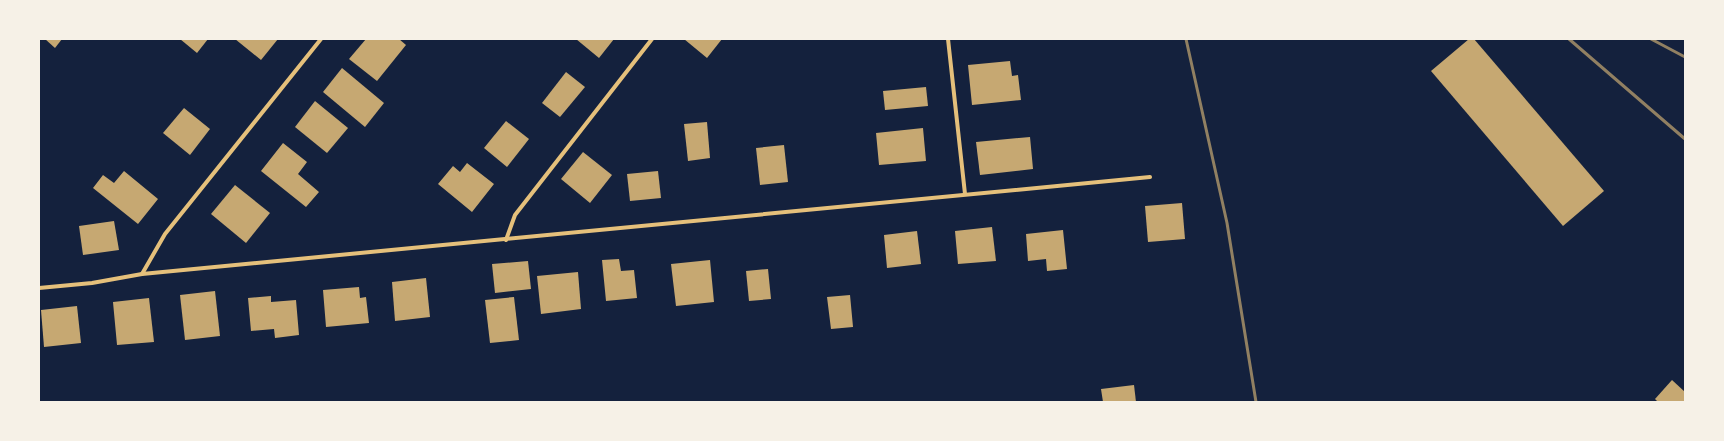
<svg xmlns="http://www.w3.org/2000/svg" width="1724" height="441" font-family="'Noto Sans',sans-serif">
<rect width="100%" height="100%" fill="#14213d"/>
<!-- building -->
<g fill="#c6a872">
<polygon points="45,39 62,39 55,48"/>
<polygon points="180,39 208,39 197,53"/>
<polygon points="235,39 278,39 261,60"/>
<polygon points="366,39 399,39 406,45 377,81 349,59"/>
<polygon points="576,39 614,39 599,58"/>
<polygon points="684,39 722,39 707,58"/>
<polygon points="1469,39 1474,39 1604,191 1563,226 1431,71"/>
<polygon points="1010,61 1012,76 1018,75 1021,100 972,105 968,65"/>
<polygon points="342,68 384,103 365,127 323,92"/>
<polygon points="566,72 585,87 560,117 542,103"/>
<polygon points="926,87 928,106 885,110 883,91"/>
<polygon points="315,101 348,128 327,153 295,127"/>
<polygon points="184,108 210,129 190,155 163,133"/>
<polygon points="506,121 529,139 507,167 484,148"/>
<polygon points="707,122 710,158 688,161 684,124"/>
<polygon points="923,128 926,161 879,165 876,133"/>
<polygon points="1030,137 1033,169 980,175 976,142"/>
<polygon points="283,143 307,162 298,174 319,192 306,207 261,171"/>
<polygon points="784,145 788,182 760,185 756,148"/>
<polygon points="583,152 612,175 590,203 561,179"/>
<polygon points="467,163 494,184 472,212 438,184 453,166 460,172"/>
<polygon points="124,171 158,199 138,224 93,188 103,175 114,183"/>
<polygon points="658,171 661,198 630,201 627,174"/>
<polygon points="235,185 270,213 246,243 211,214"/>
<polygon points="1182,203 1185,239 1148,242 1145,206"/>
<polygon points="114,221 119,250 83,255 79,226"/>
<polygon points="992,227 996,261 958,264 955,231"/>
<polygon points="1063,230 1067,269 1047,271 1046,259 1028,261 1026,234"/>
<polygon points="917,231 921,264 887,268 884,235"/>
<polygon points="619,259 621,271 634,270 637,298 606,301 602,260"/>
<polygon points="710,260 714,302 676,306 671,264"/>
<polygon points="528,261 531,289 495,293 492,264"/>
<polygon points="768,269 771,299 749,301 746,271"/>
<polygon points="578,272 581,309 541,314 537,276"/>
<polygon points="426,278 430,317 395,321 392,282"/>
<polygon points="359,287 360,298 366,297 369,323 326,327 323,290"/>
<polygon points="215,291 220,336 185,340 180,295"/>
<polygon points="850,295 853,327 831,329 827,297"/>
<polygon points="271,296 271,302 296,300 299,335 275,338 274,329 251,331 248,298"/>
<polygon points="514,297 519,340 490,343 485,300"/>
<polygon points="149,298 154,342 117,345 113,302"/>
<polygon points="77,306 81,343 44,347 41,310"/>
<polygon points="1672,380 1685,392 1685,402 1658,402 1655,399"/>
<polygon points="1134,385 1136,402 1103,402 1101,389"/>
</g>
<g fill="none" stroke-linecap="round" stroke-linejoin="round">
<!-- minor -->
<g stroke="#e5c07b" stroke-width="4">
<polyline points="948,39 965,194"/>
<polyline points="506,240 515,215 652,39"/>
<polyline points="142,274 165,234 321,39"/>
<polyline points="39,288 92,283 142,274 1150,177"/>
</g>
<!-- rail -->
<g stroke="#918062" stroke-width="3">
<polyline points="1186,39 1227,223 1256,402"/>
<polyline points="1569,39 1685,139"/>
<polyline points="1651,39 1685,57"/>
</g>
</g>
<!-- border -->
<rect width="1724" height="441" fill="none" stroke="#f6f1e7" stroke-width="80"/>
</svg>
